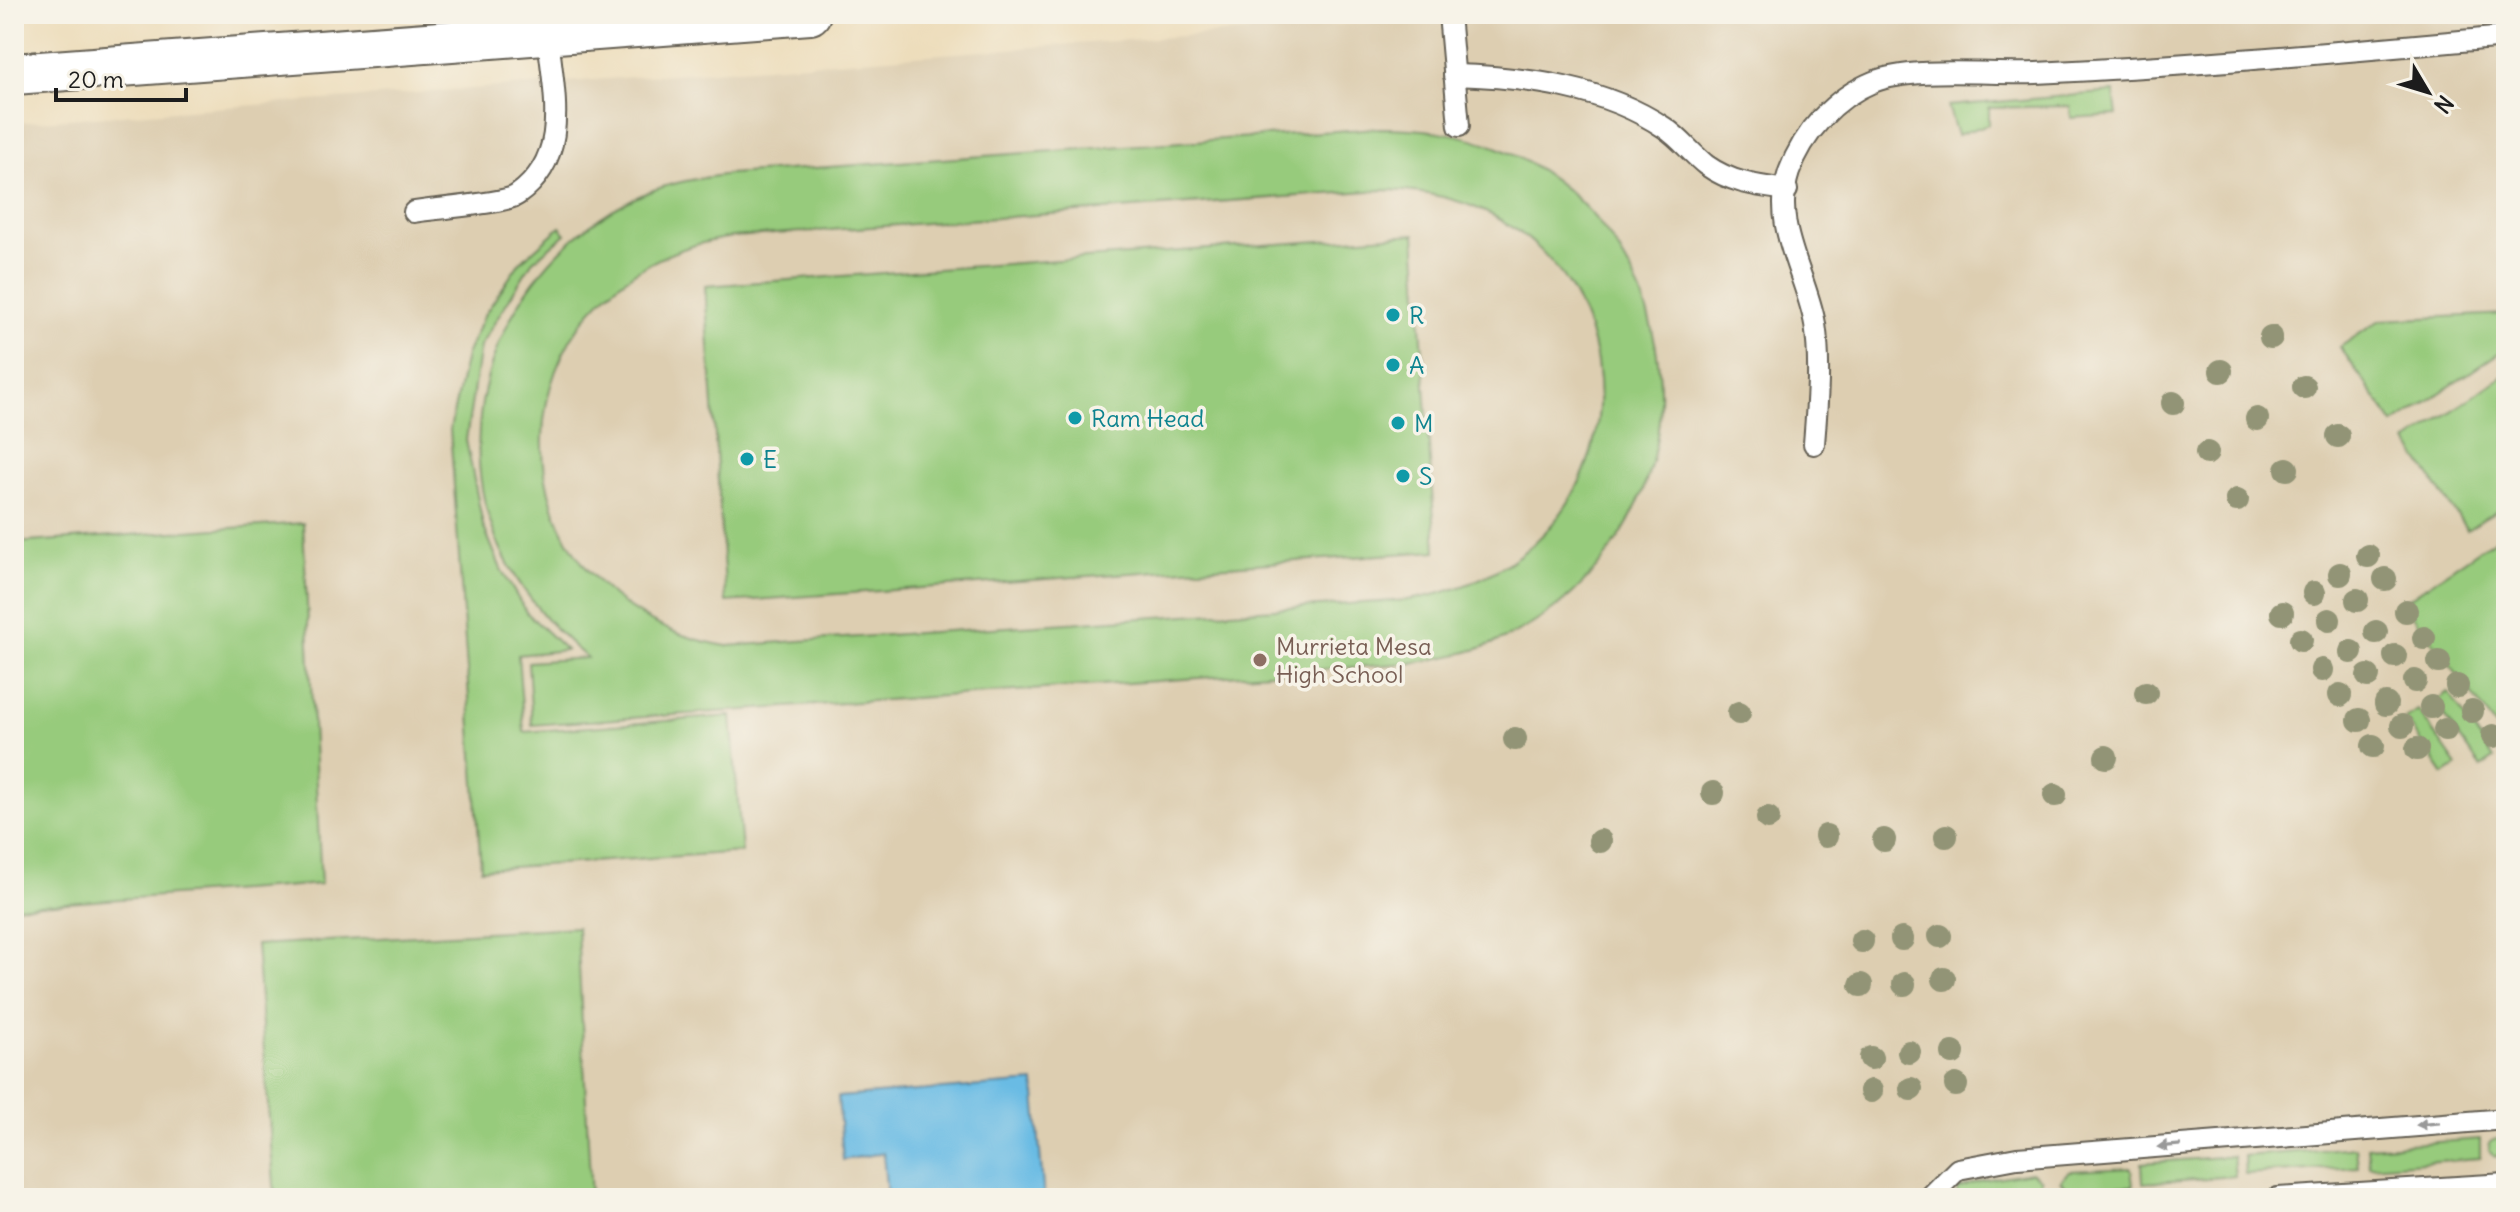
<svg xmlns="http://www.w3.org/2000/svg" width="2520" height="1212" font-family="Delius,sans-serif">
<rect width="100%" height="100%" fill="#f7f3e8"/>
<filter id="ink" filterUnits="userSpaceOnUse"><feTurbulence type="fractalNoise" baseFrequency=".0125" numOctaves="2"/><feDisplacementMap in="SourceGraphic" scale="16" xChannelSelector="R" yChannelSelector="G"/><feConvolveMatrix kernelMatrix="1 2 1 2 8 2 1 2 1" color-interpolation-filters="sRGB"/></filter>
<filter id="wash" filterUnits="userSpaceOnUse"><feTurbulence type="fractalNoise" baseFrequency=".006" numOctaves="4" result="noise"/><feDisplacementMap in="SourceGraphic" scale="32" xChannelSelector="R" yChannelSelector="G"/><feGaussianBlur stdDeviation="1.8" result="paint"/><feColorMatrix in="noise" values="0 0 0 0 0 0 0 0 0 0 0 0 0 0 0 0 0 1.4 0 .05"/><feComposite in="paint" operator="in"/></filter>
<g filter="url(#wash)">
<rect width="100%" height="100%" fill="#edddbb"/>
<!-- built -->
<polygon fill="#ddceb1" points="1479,14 2506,14 2506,1198 14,1198 14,123"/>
<!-- green -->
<g fill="#97cb7c" stroke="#5a744c" stroke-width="2" fill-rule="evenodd">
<polygon points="2114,92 2117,115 2071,118 2070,106 1989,108 1989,124 1957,135 1948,106"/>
<path d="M 1377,128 C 1420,128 1461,132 1501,149 C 1659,217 1709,420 1607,555 C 1578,594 1539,625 1494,643 C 1468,654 1440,658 1412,663 L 532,725 L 528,662 L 587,658 C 549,626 518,589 498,543 C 441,409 514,248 646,193 C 672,182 701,178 729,174 ZM 1382,190 C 1655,192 1679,559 1408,600 L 727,646 C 477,605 484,272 733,237 Z"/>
<polygon points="560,227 566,234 532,262 480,346 466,440 483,525 501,569 526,612 566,650 518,655 524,732 731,716 742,852 481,869 450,429 466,355 483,317 520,262"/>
<polygon points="1415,234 1436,551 726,602 705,286"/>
<polygon points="2506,314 2506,348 2394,424 2340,347 2380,320"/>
<polygon points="2506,374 2506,504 2467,530 2407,442"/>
<polygon points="303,523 321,884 14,907 14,543"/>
<polygon points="2506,532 2506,740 2403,602"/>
<polygon points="2448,692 2494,759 2481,768 2434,702"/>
<polygon points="2418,710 2457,766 2444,775 2405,718"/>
<polygon points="577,927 591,1198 275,1198 256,945"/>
<circle cx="2498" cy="1147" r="9"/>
<polygon points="2480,1139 2480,1158 2369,1166 2367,1147"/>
<polygon points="2356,1147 2358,1167 2245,1174 2244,1156"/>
<polygon points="2233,1156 2235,1176 2143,1183 2142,1163"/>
<polygon points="2131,1168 2133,1186 2067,1189 2061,1180 2069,1171"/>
<polygon points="2031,1172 2041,1180 2035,1193 1957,1197 1957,1189 1983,1180"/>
</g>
<!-- water -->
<polygon fill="#69bbe4" stroke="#426c80" stroke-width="2" points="1034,1082 1044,1198 887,1198 883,1153 843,1160 838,1097"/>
</g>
<g filter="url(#ink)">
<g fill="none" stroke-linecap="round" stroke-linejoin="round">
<!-- service casing -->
<g stroke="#656054" stroke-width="24">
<g id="service">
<polyline points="1449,14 1459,126"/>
<path d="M 1454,75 C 1526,77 1604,87 1665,128 C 1680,138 1692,154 1706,165 C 1731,183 1758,186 1787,190"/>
<path d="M 414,212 C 432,209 506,203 517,195 C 572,156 553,92 548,36"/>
<path d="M 1814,444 C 1817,404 1821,364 1815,324 C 1806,273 1771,226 1789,172 C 1803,133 1834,98 1873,82 C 1914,66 1990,75 2036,73 C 2193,66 2350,51 2506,37"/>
<polyline points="1929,1198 1958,1169 2017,1158 2506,1119"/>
<polyline points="2278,1198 2506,1184"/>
</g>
</g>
<!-- minor casing -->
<g stroke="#656054" stroke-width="44">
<polyline id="minor" points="14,74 810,14"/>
</g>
<!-- service -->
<use href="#service" stroke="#fff" stroke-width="20"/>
<!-- minor -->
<use href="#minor" stroke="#fff" stroke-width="40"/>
</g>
<!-- trees -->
<g fill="#929476">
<circle cx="2271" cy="337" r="12"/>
<circle cx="2221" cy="371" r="12"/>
<circle cx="2304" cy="387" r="12"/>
<circle cx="2173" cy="403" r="12"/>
<circle cx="2257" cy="419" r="12"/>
<circle cx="2338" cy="436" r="12"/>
<circle cx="2207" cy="453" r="12"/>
<circle cx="2287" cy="469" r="12"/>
<circle cx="2237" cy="500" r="12"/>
<circle cx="2368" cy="556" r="12"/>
<circle cx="2340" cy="574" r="12"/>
<circle cx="2385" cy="579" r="12"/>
<circle cx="2314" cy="593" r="12"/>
<circle cx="2357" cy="600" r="12"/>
<circle cx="2406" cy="611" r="12"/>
<circle cx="2282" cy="613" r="12"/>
<circle cx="2329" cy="620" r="12"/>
<circle cx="2376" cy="632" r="12"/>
<circle cx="2424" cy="638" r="12"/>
<circle cx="2301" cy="640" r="12"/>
<circle cx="2351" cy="652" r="12"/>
<circle cx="2395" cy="656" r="12"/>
<circle cx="2439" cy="662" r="12"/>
<circle cx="2322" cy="670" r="12"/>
<circle cx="2368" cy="676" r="12"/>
<circle cx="2415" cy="681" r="12"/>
<circle cx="2457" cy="686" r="12"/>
<circle cx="2146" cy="693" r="12"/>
<circle cx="2340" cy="695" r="12"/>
<circle cx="2386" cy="704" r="12"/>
<circle cx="2431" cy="707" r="12"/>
<circle cx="2472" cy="711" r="12"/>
<circle cx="1739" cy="713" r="12"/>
<circle cx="2359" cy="720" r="12"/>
<circle cx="2402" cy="726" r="12"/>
<circle cx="2445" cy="730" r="12"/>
<circle cx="2493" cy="736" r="12"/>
<circle cx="1515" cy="739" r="12"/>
<circle cx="2373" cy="746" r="12"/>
<circle cx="2417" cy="749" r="12"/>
<circle cx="2106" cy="757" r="12"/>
<circle cx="1713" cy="793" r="12"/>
<circle cx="2055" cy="795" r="12"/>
<circle cx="1768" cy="818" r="12"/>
<circle cx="1826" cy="836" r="12"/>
<circle cx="1946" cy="836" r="12"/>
<circle cx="1884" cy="840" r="12"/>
<circle cx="1600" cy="841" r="12"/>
<circle cx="1940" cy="936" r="12"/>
<circle cx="1902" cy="939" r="12"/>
<circle cx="1862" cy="941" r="12"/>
<circle cx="1944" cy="979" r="12"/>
<circle cx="1904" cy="984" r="12"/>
<circle cx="1861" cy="985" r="12"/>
<circle cx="1909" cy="1052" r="12"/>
<circle cx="1953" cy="1053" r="12"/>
<circle cx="1871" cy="1058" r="12"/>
<circle cx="1956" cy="1085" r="12"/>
<circle cx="1911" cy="1089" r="12"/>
<circle cx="1871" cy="1091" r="12"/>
</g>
<!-- one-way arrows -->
<defs><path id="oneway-solid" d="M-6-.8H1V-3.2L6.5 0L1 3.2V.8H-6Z" transform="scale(2)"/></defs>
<g fill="#999">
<use href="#oneway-solid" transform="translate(2428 1124) rotate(175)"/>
<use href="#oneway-solid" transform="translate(2169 1146) rotate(175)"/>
</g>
</g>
<!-- markers -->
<g fill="#0f9aa8" stroke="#f7f3e8" stroke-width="3">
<circle cx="1393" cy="315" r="8"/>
<circle cx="1393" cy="365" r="8"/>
<circle cx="1075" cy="418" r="8"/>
<circle cx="1398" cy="423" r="8"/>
<circle cx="747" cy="459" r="8"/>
<circle cx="1403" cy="476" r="8"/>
</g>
<circle fill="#8d6e63" stroke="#f7f3e8" stroke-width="3" cx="1260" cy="660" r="8"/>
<g text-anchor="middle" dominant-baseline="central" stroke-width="7" stroke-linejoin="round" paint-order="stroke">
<!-- culture labels -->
<g font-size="24" fill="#0d838f" stroke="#f7f3e8" text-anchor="start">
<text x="1409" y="315">R</text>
<text x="1409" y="365">A</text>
<text x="1091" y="418">Ram Head</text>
<text x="1414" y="423">M</text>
<text x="763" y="459">E</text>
<text x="1419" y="476">S</text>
</g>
<!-- education labels -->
<g font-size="24" fill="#785e54" stroke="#f7f3e8" text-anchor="start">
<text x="1276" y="646">Murrieta Mesa<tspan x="1276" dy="28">High School</tspan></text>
</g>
</g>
<!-- margin -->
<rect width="2520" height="1212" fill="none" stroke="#f7f3e8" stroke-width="48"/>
<!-- north arrow -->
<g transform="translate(2428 92) rotate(128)" stroke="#f7f3e8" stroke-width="6" paint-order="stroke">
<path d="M0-6L14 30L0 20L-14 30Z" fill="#1c1c1c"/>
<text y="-12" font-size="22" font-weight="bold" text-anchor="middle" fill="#1c1c1c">N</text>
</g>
<!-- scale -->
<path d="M56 88v12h130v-12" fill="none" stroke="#1c1c1c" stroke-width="4"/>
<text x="68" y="88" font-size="24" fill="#1c1c1c" stroke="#f7f3e8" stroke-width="6" paint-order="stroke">20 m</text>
</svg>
